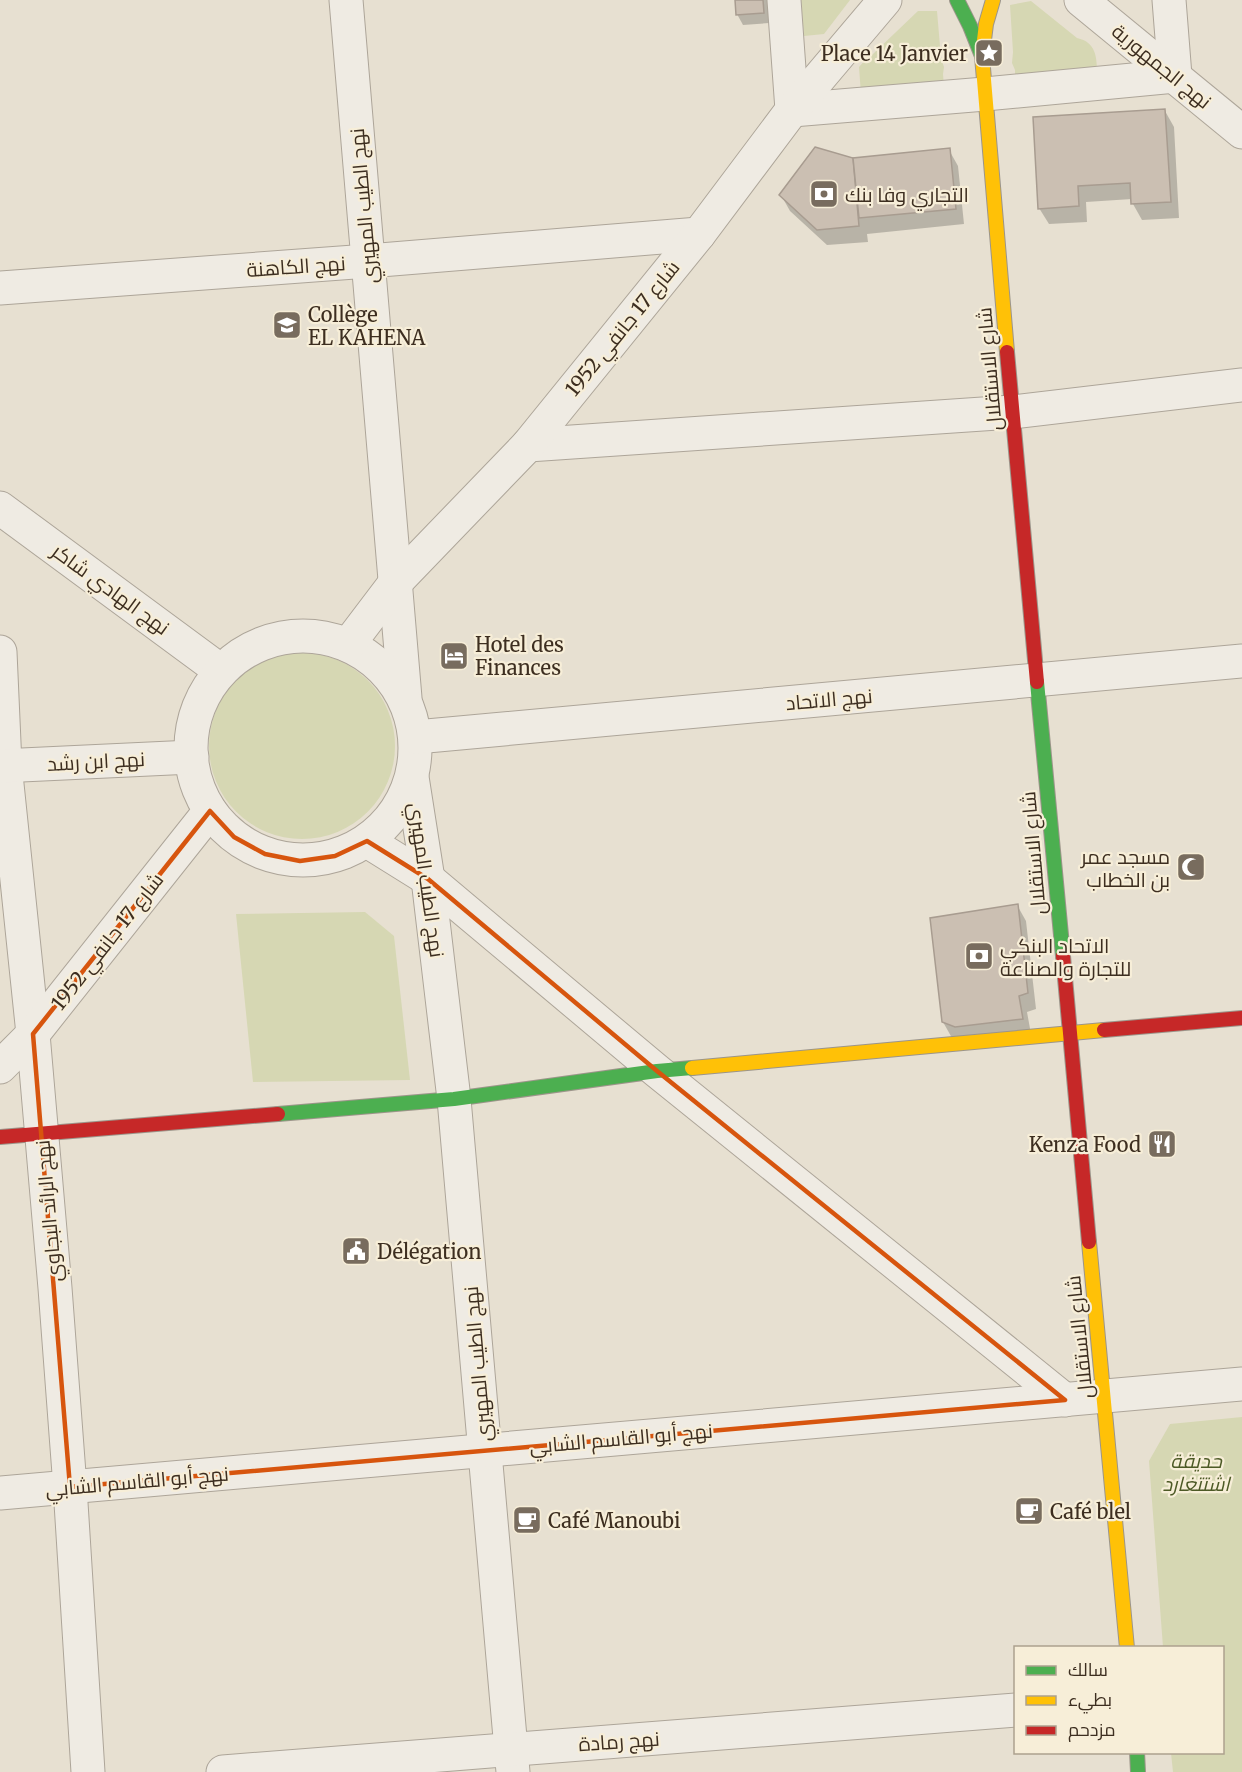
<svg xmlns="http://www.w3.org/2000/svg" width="1242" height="1772" font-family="Merriweather,Cairo,serif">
<rect width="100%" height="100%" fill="#e7e0d1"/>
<!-- green -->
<g fill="#d6d7b3">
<polygon points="801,0 850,0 824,34 804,36"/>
<path d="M 1031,1 L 1077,38 C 1096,42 1097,57 1097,74 L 1015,81 L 1015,70 L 1012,63 L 1013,52 L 1010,5 Z"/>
<polygon points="918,11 937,11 941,58 944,67 943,74 944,87 861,94 859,67 868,57 873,54"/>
<circle cx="302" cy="746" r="93"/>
<polygon points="365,912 394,936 410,1080 253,1082 236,914"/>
<polygon points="1242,1417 1242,1772 1173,1772 1171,1753 1222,1752 1222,1648 1163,1647 1149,1461 1170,1424"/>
</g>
<!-- shadow -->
<g fill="#0003">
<polygon points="736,0 768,0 769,23 743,25 737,14"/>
<polygon points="1165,111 1174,127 1179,218 1142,220 1133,204 1132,199 1086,202 1087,222 1049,224 1039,208"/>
<polygon points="949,150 958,166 964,224 867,234 868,242 827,245 790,211 781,195 853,160"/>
<polygon points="1017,905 1026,921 1036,1009 1027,1012 1031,1034 952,1038 943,1022"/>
</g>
<!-- building -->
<g fill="#cbbfb2" stroke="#a89c90" stroke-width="1.5">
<polygon points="735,0 763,0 764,13 736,15"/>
<polygon points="1165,109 1171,202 1131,204 1130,183 1078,186 1079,206 1038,209 1033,117"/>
<polygon points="815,147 853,158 859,226 817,230 779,195"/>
<polygon points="950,148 956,209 859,218 853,158"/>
<polygon points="1018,904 1028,993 1019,996 1023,1019 955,1027 942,1022 930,918"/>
</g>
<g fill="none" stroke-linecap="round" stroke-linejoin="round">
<!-- street casing -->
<g stroke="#ada599" stroke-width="35">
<g id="street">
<polyline points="346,0 405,698"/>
<polyline points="784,0 792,110 985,94 1175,76 1169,0"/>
<polyline points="1081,0 1242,132"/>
<polyline points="0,288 368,261 699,234"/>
<polyline points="528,445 1012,412 1242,385"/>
<polyline points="0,508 221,671"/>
<circle cx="303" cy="748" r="112"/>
<polyline points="348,645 395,583 528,445 699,234 792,110 885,0"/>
<polyline points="0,652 5,765 33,1034 55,1288 70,1487 88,1772"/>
<polyline points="416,737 1242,661"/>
<polyline points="0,766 192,757"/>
<polyline points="412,777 428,879 454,1099 513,1772"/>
<polyline points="367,841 428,879 657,1071 1065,1400"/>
<polyline points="0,1067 33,1034 210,811"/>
<polyline points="0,1493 1242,1384"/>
<polyline points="223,1772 1016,1710"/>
</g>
</g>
<!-- fast casing -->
<g stroke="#9c958a" stroke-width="16">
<g id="fast">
<polyline points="957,0 970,26 982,56"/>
<polyline points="1037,682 1063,956"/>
<polyline points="278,1114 454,1099 657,1071 692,1068"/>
<polyline points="1137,1752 1138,1772"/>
</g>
</g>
<!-- slow casing -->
<g stroke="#9c958a" stroke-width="16">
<g id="slow">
<polyline points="993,0 986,24 982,56 1007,352"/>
<polyline points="692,1068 1104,1030"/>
<polyline points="1089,1242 1127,1648"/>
</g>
</g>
<!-- jam casing -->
<g stroke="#9c958a" stroke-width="16">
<g id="jam">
<polyline points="1007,352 1037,682"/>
<polyline points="1063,956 1089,1242"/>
<polyline points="1104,1030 1242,1018"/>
<polyline points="0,1137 278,1114"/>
</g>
</g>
<!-- street -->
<use href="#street" stroke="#efebe3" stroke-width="33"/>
<!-- fast -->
<use href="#fast" stroke="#4caf50" stroke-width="14"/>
<!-- slow -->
<use href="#slow" stroke="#ffc107" stroke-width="14"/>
<!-- jam -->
<use href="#jam" stroke="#c62828" stroke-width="14"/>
</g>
<!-- marked area -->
<path fill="none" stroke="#d7550e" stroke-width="4.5" stroke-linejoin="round" d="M 210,811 L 234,837 L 265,854 L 300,861 L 335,856 L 367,841 L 428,879 L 657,1071 L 1065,1400 L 70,1487 L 33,1034 Z"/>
<!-- icons -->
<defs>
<g id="sight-square" transform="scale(1.5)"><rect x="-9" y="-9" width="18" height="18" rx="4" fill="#786c5e" stroke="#f7eed8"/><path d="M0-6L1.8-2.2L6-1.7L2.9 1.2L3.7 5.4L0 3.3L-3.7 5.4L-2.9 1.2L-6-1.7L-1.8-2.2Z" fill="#fff"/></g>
<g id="bank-square" transform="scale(1.5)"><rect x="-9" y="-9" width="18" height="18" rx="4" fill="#786c5e" stroke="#f7eed8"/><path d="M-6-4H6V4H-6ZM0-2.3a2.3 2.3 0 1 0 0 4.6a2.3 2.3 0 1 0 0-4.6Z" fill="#fff"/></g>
<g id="school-square" transform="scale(1.5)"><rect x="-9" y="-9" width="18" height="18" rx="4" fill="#786c5e" stroke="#f7eed8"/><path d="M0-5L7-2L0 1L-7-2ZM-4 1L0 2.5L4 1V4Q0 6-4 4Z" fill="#fff"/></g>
<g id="hotel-square" transform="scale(1.5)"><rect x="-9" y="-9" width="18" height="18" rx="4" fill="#786c5e" stroke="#f7eed8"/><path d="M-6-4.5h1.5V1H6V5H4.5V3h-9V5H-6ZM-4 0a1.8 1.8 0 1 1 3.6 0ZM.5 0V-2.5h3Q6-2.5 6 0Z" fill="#fff"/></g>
<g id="mosque-square" transform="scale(1.5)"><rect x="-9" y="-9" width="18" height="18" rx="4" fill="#786c5e" stroke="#f7eed8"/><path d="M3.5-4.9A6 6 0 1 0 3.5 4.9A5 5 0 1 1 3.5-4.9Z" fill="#fff"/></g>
<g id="restaurant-square" transform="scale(1.5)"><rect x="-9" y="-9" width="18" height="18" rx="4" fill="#786c5e" stroke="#f7eed8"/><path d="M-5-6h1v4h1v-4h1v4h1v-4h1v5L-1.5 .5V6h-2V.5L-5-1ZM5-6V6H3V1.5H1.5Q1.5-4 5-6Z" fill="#fff"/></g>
<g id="civic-square" transform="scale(1.5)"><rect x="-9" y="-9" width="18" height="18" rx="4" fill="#786c5e" stroke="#f7eed8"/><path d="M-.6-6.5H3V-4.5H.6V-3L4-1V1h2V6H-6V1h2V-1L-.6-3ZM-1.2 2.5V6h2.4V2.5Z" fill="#fff"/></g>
<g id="cafe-square" transform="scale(1.5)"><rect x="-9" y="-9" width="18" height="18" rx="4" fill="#786c5e" stroke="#f7eed8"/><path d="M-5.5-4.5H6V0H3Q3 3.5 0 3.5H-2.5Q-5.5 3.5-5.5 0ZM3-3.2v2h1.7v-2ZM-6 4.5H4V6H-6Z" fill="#fff"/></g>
</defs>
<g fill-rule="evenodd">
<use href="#sight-square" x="989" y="53"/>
<use href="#bank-square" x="824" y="194"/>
<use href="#school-square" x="287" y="325"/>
<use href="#hotel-square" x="454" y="656"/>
<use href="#mosque-square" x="1191" y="867"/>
<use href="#bank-square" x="979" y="956"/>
<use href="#restaurant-square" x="1162" y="1144"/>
<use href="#civic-square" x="356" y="1251"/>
<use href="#cafe-square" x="1029" y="1511"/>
<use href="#cafe-square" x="527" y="1520"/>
</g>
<g text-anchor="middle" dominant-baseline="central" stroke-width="4.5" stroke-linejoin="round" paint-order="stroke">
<!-- poi labels -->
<g font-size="20" fill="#3d2e20" stroke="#f7eed8" text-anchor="start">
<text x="968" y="53" text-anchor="end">Place 14 Janvier</text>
<text x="845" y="194">التجاري وفا بنك</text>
<text x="308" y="314">Collège<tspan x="308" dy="23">EL KAHENA</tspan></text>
<text x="475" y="644">Hotel des<tspan x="475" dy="23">Finances</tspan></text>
<text x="1170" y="856" text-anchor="end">مسجد عمر<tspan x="1170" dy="23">بن الخطاب</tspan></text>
<text x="1000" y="945">الاتحاد البنكي<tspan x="1000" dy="23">للتجارة والصناعة</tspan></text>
<text x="1141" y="1144" text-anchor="end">Kenza Food</text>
<text x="377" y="1251">Délégation</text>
<text x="1050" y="1511">Café blel</text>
<text x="548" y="1520">Café Manoubi</text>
</g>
<!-- street labels -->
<g font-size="20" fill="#3d2e20" stroke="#f7eed8">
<text transform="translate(1162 66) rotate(39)">نهج الجمهورية</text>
<text transform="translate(363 206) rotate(-95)">نهج الطيب المهيري</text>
<text transform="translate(296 266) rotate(-4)">نهج الكاهنة</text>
<text transform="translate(622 328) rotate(-51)">شارع 17 جانفي 1952</text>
<text transform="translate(989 369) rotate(-95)">شارع الاستقلال</text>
<text transform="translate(111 589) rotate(36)">نهج الهادي شاكر</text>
<text transform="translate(829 699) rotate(-5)">نهج الاتحاد</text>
<text transform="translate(96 761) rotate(-3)">نهج ابن رشد</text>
<text transform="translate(1033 853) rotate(-95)">شارع الاستقلال</text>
<text transform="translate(427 880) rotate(82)">نهج الطيب المهيري</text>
<text transform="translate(107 941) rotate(-52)">شارع 17 جانفي 1952</text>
<text transform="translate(48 1211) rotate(-95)">نهج الرائد البجاوي</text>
<text transform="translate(1079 1337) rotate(-96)">شارع الاستقلال</text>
<text transform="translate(477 1364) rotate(-95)">نهج الطيب المهيري</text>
<text transform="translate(621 1438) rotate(-5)">نهج أبو القاسم الشابي</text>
<text transform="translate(137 1481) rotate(-5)">نهج أبو القاسم الشابي</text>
<text transform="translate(619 1741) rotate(-4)">نهج رمادة</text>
</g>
<!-- park labels -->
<g font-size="20" font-style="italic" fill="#4d5a26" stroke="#f7eed8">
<text x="1196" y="1460">حديقة<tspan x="1196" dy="23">اشتتغارد</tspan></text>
</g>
</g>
<!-- legend -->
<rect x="1014" y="1646" width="210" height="108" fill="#f7eed8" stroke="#ada18e" stroke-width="1.5"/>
<rect x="1026" y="1666" width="30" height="9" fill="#4caf50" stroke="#ada18e" stroke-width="1.5"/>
<text x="1068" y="1676" font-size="18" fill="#3d2e20">سالك</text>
<rect x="1026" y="1696" width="30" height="9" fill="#ffc107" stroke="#ada18e" stroke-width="1.5"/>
<text x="1068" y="1706" font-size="18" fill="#3d2e20">بطيء</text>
<rect x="1026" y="1726" width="30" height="9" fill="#c62828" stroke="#ada18e" stroke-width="1.5"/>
<text x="1068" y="1736" font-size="18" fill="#3d2e20">مزدحم</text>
</svg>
